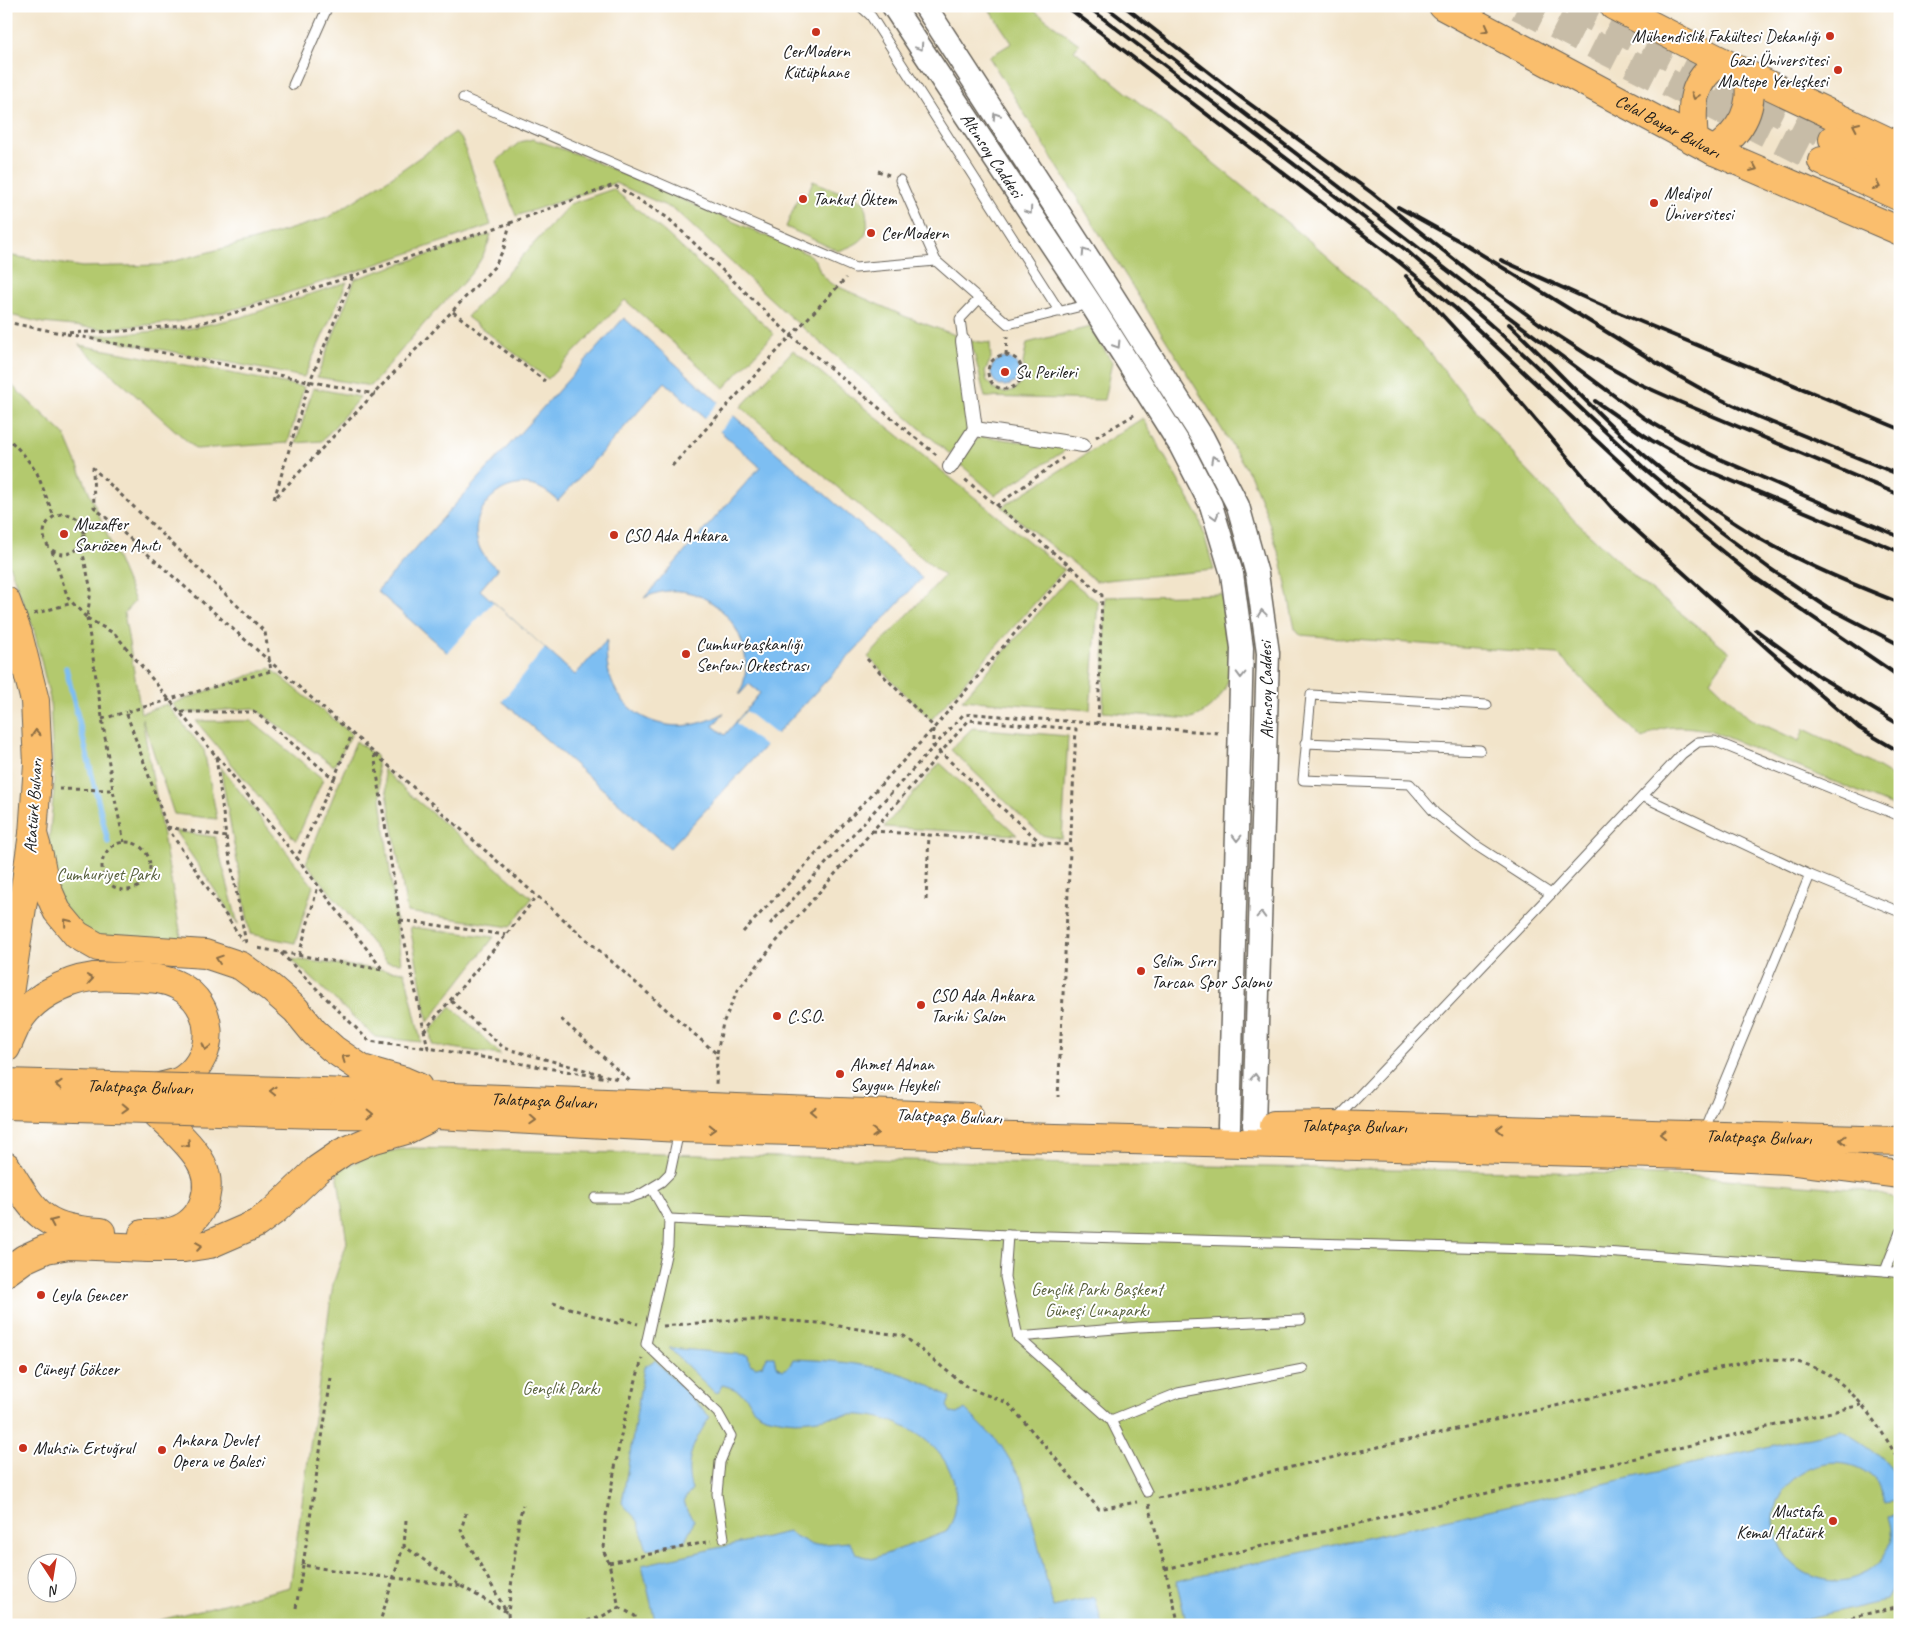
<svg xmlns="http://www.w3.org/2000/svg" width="1906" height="1631" font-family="Caveat,sans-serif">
<rect width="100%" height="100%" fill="#fff"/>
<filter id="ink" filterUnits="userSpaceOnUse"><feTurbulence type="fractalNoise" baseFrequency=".02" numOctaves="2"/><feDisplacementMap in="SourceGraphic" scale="10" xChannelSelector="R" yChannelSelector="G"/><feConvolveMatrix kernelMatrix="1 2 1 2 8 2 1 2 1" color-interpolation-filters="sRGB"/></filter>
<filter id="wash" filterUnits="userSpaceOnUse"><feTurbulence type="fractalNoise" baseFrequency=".0096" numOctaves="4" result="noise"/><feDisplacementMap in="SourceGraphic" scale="20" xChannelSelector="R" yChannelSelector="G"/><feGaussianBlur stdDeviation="1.12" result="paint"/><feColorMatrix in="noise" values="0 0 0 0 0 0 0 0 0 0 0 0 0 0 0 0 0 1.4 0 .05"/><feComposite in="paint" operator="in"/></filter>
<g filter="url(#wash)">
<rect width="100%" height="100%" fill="#f2e4ca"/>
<!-- green -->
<g fill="#b3c96e" stroke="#687245">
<path d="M 987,6 L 1028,6 L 1079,44 L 1074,50 L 1316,246 L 1381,304 L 1426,349 L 1522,465 L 1575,521 L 1640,581 L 1730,652 L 1710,680 L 1749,718 L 1799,741 L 1804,729 L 1852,752 L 1900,781 L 1900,809 L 1709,730 C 1685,727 1664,722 1643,739 L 1557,654 L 1300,635 L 1295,629 L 1282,564 L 1265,510 L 1251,476 L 989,57 L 1012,43 Z"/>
<polygon points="454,133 462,140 491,225 351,273 239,308 177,322 104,329 43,323 6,314 6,255 82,267 160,265 258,239 327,218 390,178"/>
<polygon points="533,139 582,156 808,254 816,261 820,272 830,283 904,316 955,335 971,426 950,454 788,315 675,210 615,183 516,216 496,161 520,142"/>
<path d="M 813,181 L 864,202 C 871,234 869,241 838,251 L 786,227 L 801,191 L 807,194 Z"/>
<polygon points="613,189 667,234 774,334 724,388 625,300 548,379 467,317 570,204"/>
<path d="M 491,234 C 482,271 455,289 431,316 C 410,339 391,363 371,386 L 317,377 L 355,279 Z"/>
<polygon points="347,282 304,377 91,336 187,329 242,317"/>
<polygon points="1090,327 1112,362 1104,400 985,397 971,341 990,343 991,359 985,371 987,381 994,389 1004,393 1014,390 1022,383 1026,374 1023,363 1027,343"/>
<polygon points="79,345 304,387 288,443 196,449"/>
<polygon points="793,350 1064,570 931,720 868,657 944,576 741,407"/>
<polygon points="6,380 65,435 135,601 124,613 141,713 167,704 204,750 217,819 174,814 142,718 184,953 98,947 45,884 54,789 50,699 34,630 6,557"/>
<polygon points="313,388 360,397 322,441 296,443"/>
<polygon points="1143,418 1199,517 1214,570 1096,581 1002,507"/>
<polygon points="979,436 1069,448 995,495 959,463"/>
<polygon points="1068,579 1098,602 1090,710 962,700"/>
<path d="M 1222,594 C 1232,642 1246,693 1192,719 L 1103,712 L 1105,597 Z"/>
<polygon points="270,668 352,734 334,766 254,708 180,713 172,704"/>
<polygon points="196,721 251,721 323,779 296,841"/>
<polygon points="972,728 1068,736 1062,839 1041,835 951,750"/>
<polygon points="356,741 376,756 401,963 387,962 306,863"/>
<polygon points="940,763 1017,835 884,827"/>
<polygon points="220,766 313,886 295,943 250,934"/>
<polygon points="383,769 407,792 532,898 510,927 407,912"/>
<polygon points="175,831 215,837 238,924"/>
<polygon points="410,927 494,937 428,1022"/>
<polygon points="291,959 405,972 421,1042 375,1037"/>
<polygon points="451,1006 501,1055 432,1045 430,1031"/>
<path d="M 411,1148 L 1073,1164 L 1519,1171 L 1687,1176 L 1866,1190 L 1900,1200 L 1900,1625 L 141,1625 L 290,1587 L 333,1284 L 347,1243 L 337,1171 C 361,1158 384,1151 411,1148 Z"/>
</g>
<!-- water -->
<g fill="#7dbef2" stroke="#4c6d87" fill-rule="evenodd">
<path d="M 624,318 L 734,416 L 922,578 L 670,848 L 377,591 ZM 665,382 L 760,467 L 644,598 C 704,568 767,637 739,695 L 749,684 L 760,693 L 725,735 L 713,726 L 724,713 C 665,747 599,710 607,640 L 575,675 L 480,590 L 498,569 C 441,530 508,450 558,501 Z"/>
<circle cx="1005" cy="372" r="14"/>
<path d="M 669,1348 L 748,1355 L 750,1364 L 756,1367 L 763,1365 L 767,1357 L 774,1357 L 776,1366 L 782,1370 L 789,1367 L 793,1359 C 846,1361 905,1366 950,1398 L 947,1406 L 951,1413 L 958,1414 L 965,1409 L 1000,1444 L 1023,1481 L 1053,1607 L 1095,1597 L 1102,1625 L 656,1625 L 642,1565 L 788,1532 L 812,1545 L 849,1542 L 857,1554 L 872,1559 L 946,1532 C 949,1527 953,1521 954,1515 C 967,1458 911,1418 860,1415 C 835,1413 810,1424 785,1420 C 775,1418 764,1417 756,1411 C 752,1409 751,1403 748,1399 C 742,1392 731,1387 722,1385 L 719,1392 L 715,1393 Z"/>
<path d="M 655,1360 L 710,1417 C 694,1441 683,1461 692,1490 L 684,1500 L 687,1511 L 694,1520 C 693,1528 687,1532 686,1541 L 647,1550 L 638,1521 L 622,1503 L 644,1367 Z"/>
<path d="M 1841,1430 C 1861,1442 1888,1458 1898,1480 C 1901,1486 1900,1494 1900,1500 L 1886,1503 C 1882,1493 1879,1483 1871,1476 C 1832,1443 1765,1479 1775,1530 C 1785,1584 1857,1601 1886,1552 C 1890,1546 1893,1539 1892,1531 C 1892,1526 1890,1521 1889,1516 L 1900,1514 L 1900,1576 L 1886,1600 L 1778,1625 L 1187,1625 L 1176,1581 Z"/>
</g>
<!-- pier -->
<g fill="#f2e4ca">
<polygon points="720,400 735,414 718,433 703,420"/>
<polygon points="493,602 545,648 500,704 445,655"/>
<polygon points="746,711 778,736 767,748 736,723"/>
</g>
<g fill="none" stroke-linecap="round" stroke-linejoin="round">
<!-- stream -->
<polyline stroke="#7dbef2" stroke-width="5.5" points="66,668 108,842"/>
</g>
</g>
<g filter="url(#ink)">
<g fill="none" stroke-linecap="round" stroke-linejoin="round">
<!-- primary-tunnel -->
<g stroke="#c7bca7" stroke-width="28" stroke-dasharray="28 14" stroke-linecap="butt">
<polyline points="1518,6 1822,161"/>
<polyline points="1571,6 1833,139"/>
</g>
<!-- service casing -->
<g stroke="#676259" stroke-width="11">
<g id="service">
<polyline points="860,6 871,16 1060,312"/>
<polyline points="293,85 328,6"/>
<polyline points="463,98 855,268 936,261"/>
<polyline points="900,180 936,261 1008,324 1090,304"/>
<polyline points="963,341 960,319 979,299"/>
<polyline points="1305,743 1480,750"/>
<polyline points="1644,797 1810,875 1900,912"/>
<polyline points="1551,894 1682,754 1698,742 1714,741 1900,816"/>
<polyline points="1336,1120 1551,894 1474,844 1435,813 1410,784 1303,780 1311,695 1487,705"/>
<polyline points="1704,1131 1810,875"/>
<polyline points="652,1189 669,1219 668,1246 646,1344 718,1413 731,1436 720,1462 717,1494 724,1538"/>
<polyline points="595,1198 629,1198 641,1194 661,1182 670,1173 679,1131"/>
<polyline points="669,1219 1008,1235 1574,1250 1885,1271 1900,1232"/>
<polyline points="1008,1235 1005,1277 1018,1337 1111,1420 1147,1492"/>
<polyline points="1885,1271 1900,1273"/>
<polyline points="1018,1337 1139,1327 1301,1320"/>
<polyline points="1111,1420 1178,1393 1303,1369"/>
</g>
</g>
<!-- pedestrian casing -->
<g stroke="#676259" stroke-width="16">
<g id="pedestrian">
<polyline points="963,341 975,429"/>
<polyline points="950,467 975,429 1083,445"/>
</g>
</g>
<!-- tertiary casing -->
<g stroke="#676259" stroke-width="25">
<g id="tertiary">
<path id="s1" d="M 893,6 L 1091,304 L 1180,445 L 1211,505 L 1232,574 L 1242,648 L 1229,1126"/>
<polyline points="925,6 1111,293 1203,438 1238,506 1257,574 1268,653 1254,1126"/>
</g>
</g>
<!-- primary casing -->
<g stroke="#676259" stroke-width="30">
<g id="primary">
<path id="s2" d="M 1443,6 L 1714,151 L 1900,231"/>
<polyline points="1614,6 1748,75 1900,147"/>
<polyline points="1833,139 1900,170"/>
<path d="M 1694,140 C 1691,108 1690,79 1722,62"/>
<path d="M 1714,151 C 1741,132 1755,108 1748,75"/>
<polyline points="1822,161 1900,197"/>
<polyline points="6,601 18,634 35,701 38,764 33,834 6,1014"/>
<polyline points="33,834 39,855 44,881 57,911 77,935 98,947 205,954 241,966 271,988 296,1010 314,1032 333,1049 362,1069 404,1081 418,1087"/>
<path d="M 6,1048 C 10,1040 13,1032 17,1024 C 31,998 64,981 93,977 C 104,976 116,977 127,977 C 145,978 163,977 179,986 C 215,1005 217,1054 185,1078 C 178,1084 165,1085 157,1088"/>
<path id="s3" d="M 322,1092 L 969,1117"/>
<polyline points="321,1114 436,1115 680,1128 1693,1155 1788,1160 1900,1174"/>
<path id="s4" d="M 1274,1126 L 1331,1125 L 1900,1141"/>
<path d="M 6,1166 C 35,1213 41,1229 101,1232"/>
<path d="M 143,1234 C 153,1234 164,1234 174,1231 C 204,1222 216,1185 199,1159 C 187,1140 168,1125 152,1109"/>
<polyline points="6,1272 24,1259 46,1249 69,1245 148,1248 184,1248 210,1244 256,1224 275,1210 318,1169 343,1152 371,1140 406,1130 426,1120"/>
</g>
</g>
<!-- path -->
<g stroke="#676259" stroke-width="3" stroke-dasharray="4 4" stroke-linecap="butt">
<polyline points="878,171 889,175"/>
<polyline points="510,223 614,185 668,218 791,336 846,278"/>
<polyline points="453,312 545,381"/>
<polyline points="6,322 61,333"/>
<polyline points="61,333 124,331 201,323 353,276 510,223 504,248 495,266 274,499"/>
<polyline points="67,334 375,394"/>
<polyline points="1006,355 1007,336"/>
<circle cx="1005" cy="372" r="17"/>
<polyline points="6,436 24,455 37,473 54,517"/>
<polyline points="1096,437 1136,414"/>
<polyline points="672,466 791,336 939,457"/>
<polyline points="274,499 310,381 353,276"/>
<polyline points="996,506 1063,458"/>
<circle cx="64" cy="534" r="20"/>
<polyline points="52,551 68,598 87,618 91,590 81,545"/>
<polyline points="1071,567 1102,595 1098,724"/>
<polyline points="34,614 72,603"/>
<polyline points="87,618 115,634 216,756 226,837 167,827 126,712 169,700 170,699 271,671 265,632 93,468 94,507 717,1054 716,1085"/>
<polyline points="87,618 113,790 124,842"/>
<polyline points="867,659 934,727"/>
<polyline points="181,712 255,712 334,779 297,858 383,970 257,948"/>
<polyline points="102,719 126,712"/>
<polyline points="933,729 933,746 1040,842"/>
<polyline points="374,754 400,920 428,1048 607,1078"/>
<polyline points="217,756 297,858"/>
<polyline points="334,779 352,734"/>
<polyline points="59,789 113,790"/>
<polyline points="167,827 243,941"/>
<polyline points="872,831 1071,845"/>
<polyline points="226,837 246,943"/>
<circle cx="126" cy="866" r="24"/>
<polyline points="926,900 929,835"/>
<polyline points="400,920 506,935"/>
<polyline points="770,924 963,715 975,714 1219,733"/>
<polyline points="743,932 933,729 1071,567 962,477"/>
<polyline points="281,953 369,1041 428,1048"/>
<polyline points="299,955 318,886"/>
<polyline points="451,1001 504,1048 618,1079"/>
<polyline points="561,1019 630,1081"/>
<polyline points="424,1031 506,935 537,896"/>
<polyline points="717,1053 723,1023 738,990 775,943 969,720 1076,729 1058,1097"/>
<polyline points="553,1303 617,1323 623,1319 638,1324"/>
<polyline points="663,1326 732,1320 776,1320 819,1323 904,1336 968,1388 1008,1403 1099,1509 1137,1502"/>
<polyline points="331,1378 303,1565 344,1572 461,1586"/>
<path d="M 1158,1498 L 1754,1360 C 1801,1356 1832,1369 1862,1405 C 1877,1424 1889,1442 1900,1463"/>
<polyline points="1149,1504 1179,1625"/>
<polyline points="466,1513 461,1530 507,1613"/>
<polyline points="406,1520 404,1546 461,1586 508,1613"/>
<polyline points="609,1563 711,1541"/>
<polyline points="1165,1569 1861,1405"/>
<polyline points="619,1607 635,1616 637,1625"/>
<polyline points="296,1608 303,1565"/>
<polyline points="379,1625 403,1547"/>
<polyline points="509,1625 508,1613 519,1519 523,1505"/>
<polyline points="572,1625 601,1617 619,1607 609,1563 604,1552 605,1521 623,1425 642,1359"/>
<polyline points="1820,1625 1900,1606"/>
</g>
<!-- service -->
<use href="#service" stroke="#fff" stroke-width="9"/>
<!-- pedestrian -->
<use href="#pedestrian" stroke="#fff" stroke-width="14"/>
<!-- tertiary -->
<use href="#tertiary" stroke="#fff" stroke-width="22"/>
<!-- primary -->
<use href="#primary" stroke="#fabe6d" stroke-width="28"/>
<!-- rail -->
<g stroke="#1c1c1c" stroke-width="4">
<polyline points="1066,6 1399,262 1455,308 1643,484 1702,535 1754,577 1900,677"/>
<polyline points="1087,6 1406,250 1518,349 1645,469 1719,531 1769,568 1827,607 1900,645"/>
<polyline points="1105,6 1473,290 1644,418 1680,439 1722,460 1900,537"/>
<polyline points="1124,6 1243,99 1372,193 1476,277 1540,324 1591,357 1637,383 1682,403 1900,495"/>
<polyline points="1398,207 1463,243 1673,373 1714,396 1756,416 1900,475"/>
<polyline points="1501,260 1610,309 1900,429"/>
<polyline points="1406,276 1495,372 1586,479 1616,512 1770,651 1859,728 1900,752"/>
<path d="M 1509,324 C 1546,359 1580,396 1617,431 C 1654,465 1694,497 1736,524 C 1787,557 1844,581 1900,603"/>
<polyline points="1595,401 1651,440 1699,467 1900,552"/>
<polyline points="1756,630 1820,677 1900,725"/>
</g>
<!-- primary-bridge casing -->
<g stroke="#676259" stroke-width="30" stroke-linecap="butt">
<g id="primary-bridge">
<path id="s5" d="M 6,1083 L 322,1092"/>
<polyline points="6,1105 321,1114"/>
</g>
</g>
<!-- primary-bridge -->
<use href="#primary-bridge" stroke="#fabe6d" stroke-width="28"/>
</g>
<!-- one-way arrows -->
<defs><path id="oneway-chevron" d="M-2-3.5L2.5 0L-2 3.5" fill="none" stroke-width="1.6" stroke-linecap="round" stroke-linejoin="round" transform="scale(1.25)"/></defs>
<g stroke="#8b6d44">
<use href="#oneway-chevron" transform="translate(1486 29) rotate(28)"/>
<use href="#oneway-chevron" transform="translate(1695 96) rotate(108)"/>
<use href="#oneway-chevron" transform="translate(1856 126) rotate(-155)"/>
<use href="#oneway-chevron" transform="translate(1754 168) rotate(23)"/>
<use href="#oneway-chevron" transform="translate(1877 186) rotate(25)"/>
<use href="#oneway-chevron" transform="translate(36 733) rotate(-93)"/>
<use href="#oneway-chevron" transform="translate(67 922) rotate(-129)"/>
<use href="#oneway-chevron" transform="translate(219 959) rotate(-161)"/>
<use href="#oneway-chevron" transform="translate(90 979) rotate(-8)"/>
<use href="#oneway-chevron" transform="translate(206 1047) rotate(106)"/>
<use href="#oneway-chevron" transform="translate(345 1058) rotate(-145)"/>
<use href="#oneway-chevron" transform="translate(59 1085) rotate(-178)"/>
<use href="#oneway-chevron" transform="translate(273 1091) rotate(-179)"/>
<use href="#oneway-chevron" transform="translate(125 1108) rotate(2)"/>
<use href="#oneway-chevron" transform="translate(813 1111) rotate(-178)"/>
<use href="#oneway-chevron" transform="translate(370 1114) rotate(1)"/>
<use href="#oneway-chevron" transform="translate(533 1120) rotate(3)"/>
<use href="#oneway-chevron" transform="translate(712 1129) rotate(2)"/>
<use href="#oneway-chevron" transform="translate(1500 1129) rotate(-179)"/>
<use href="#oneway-chevron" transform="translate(875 1133) rotate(2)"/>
<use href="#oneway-chevron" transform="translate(1663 1134) rotate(-179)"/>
<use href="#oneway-chevron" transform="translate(1843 1140) rotate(-178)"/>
<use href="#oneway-chevron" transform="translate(187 1144) rotate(47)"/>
<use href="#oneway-chevron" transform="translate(53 1222) rotate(-156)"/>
<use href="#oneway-chevron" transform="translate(199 1246) rotate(-9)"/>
</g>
<g stroke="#999">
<use href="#oneway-chevron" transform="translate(920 47) rotate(56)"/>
<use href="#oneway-chevron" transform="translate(996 116) rotate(-123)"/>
<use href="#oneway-chevron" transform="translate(1029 211) rotate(56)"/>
<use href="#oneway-chevron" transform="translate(1085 252) rotate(-123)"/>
<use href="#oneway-chevron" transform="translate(1117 345) rotate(58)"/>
<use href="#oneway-chevron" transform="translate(1214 459) rotate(-118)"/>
<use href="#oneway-chevron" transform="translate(1215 516) rotate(74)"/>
<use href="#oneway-chevron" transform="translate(1262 613) rotate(-98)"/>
<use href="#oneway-chevron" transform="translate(1241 675) rotate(91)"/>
<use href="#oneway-chevron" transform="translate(1237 838) rotate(91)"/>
<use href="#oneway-chevron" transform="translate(1261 915) rotate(-88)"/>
<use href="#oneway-chevron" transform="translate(1255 1077) rotate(-88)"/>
</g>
</g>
<!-- markers -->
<g fill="#c8321e" stroke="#fff" stroke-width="2">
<circle cx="816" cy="32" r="5"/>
<circle cx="1830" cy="36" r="5"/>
<circle cx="1838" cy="70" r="5"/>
<circle cx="803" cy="199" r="5"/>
<circle cx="1654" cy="203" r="5"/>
<circle cx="871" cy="233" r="5"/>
<circle cx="1005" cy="372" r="5"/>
<circle cx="64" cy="534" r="5"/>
<circle cx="614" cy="535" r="5"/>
<circle cx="686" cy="654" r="5"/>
<circle cx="1141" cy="971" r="5"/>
<circle cx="921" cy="1005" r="5"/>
<circle cx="777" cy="1016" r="5"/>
<circle cx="840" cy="1074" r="5"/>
<circle cx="41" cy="1295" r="5"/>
<circle cx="23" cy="1369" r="5"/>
<circle cx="23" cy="1448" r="5"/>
<circle cx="162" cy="1450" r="5"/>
<circle cx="1833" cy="1521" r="5"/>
</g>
<g text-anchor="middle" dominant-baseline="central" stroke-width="4" stroke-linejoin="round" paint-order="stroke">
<!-- poi labels -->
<g font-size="18" fill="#1c1c1c" stroke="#fff" text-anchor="start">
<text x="1820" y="36" text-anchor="end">Mühendislik Fakültesi Dekanlığı</text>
<text x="816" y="51" text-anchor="middle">CerModern<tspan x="816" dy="21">Kütüphane</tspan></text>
<text x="1828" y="60" text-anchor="end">Gazi Üniversitesi<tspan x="1828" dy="21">Maltepe Yerleşkesi</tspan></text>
<text x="1664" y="193">Medipol<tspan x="1664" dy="21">Üniversitesi</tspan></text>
<text x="813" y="199">Tankut Öktem</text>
<text x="881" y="233">CerModern</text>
<text x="1015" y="372">Su Perileri</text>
<text x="74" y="524">Muzaffer<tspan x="74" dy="21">Sarıözen Anıtı</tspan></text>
<text x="624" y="535">CSO Ada Ankara</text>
<text x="696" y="644">Cumhurbaşkanlığı<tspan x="696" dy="21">Senfoni Orkestrası</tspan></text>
<text x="1151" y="961">Selim Sırrı<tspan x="1151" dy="21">Tarcan Spor Salonu</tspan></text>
<text x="931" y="995">CSO Ada Ankara<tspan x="931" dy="21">Tarihi Salon</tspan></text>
<text x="787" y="1016">C.S.O.</text>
<text x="850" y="1064">Ahmet Adnan<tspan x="850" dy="21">Saygun Heykeli</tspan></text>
<text x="51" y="1295">Leyla Gencer</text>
<text x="33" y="1369">Cüneyt Gökcer</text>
<text x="172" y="1440">Ankara Devlet<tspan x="172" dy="21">Opera ve Balesi</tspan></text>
<text x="33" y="1448">Muhsin Ertuğrul</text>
<text x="1823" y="1511" text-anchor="end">Mustafa<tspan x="1823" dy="21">Kemal Atatürk</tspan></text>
</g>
<!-- street labels -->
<g font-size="18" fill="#1c1c1c" stroke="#fff">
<text stroke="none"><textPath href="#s2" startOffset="255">Celal Bayar Bulvarı</textPath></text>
<text stroke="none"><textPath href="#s1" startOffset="179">Altınsoy Caddesi</textPath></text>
<text transform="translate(1266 690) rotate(-91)">Altınsoy Caddesi</text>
<text transform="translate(33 806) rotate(-86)">Atatürk Bulvarı</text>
<text stroke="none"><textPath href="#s5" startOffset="134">Talatpaşa Bulvarı</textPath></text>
<text stroke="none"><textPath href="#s3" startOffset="222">Talatpaşa Bulvarı</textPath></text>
<text transform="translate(949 1116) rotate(2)">Talatpaşa Bulvarı</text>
<text stroke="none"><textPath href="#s4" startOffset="80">Talatpaşa Bulvarı</textPath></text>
<text stroke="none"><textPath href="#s4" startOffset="485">Talatpaşa Bulvarı</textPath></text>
</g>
<!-- park labels -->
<g font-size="18" fill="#58613d" stroke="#fff">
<text x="108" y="874">Cumhuriyet Parkı</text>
<text x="1097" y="1289">Gençlik Parkı Başkent<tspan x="1097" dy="21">Güneşi Lunaparkı</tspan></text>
<text x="561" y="1388">Gençlik Parkı</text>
</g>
</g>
<!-- margin -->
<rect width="1906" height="1631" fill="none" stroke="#fff" stroke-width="25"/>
<!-- north arrow -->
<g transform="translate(52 1578) rotate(168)"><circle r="24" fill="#ffffff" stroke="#a4a4a4"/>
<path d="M0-4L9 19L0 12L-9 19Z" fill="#c8321e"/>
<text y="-8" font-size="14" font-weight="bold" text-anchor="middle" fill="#1c1c1c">N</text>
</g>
</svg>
